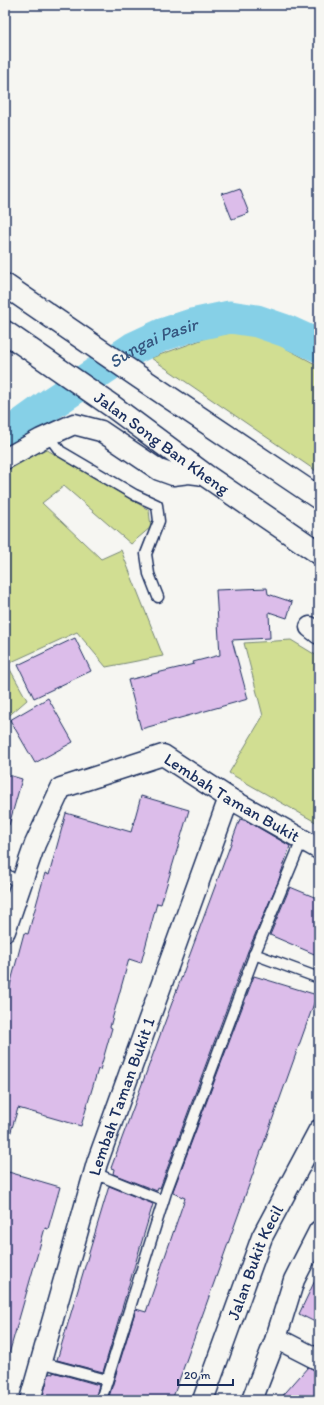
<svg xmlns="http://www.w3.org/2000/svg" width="324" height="1405" font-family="Itim,sans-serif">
<rect width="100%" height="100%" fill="#f6f6f2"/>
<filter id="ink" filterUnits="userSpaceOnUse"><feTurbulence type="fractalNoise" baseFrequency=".025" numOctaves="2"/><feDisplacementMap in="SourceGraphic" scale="8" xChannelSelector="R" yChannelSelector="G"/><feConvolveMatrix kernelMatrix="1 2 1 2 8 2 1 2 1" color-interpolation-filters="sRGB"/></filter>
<g filter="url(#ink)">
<!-- green -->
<g fill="#d1de92" stroke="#768678">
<polygon points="241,331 276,343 319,366 319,473 151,358 209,337"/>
<polygon points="44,448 149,510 151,527 131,544 64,486 42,503 101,559 121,550 163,656 106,667 77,632 7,664 27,700 5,719 5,470"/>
<polygon points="291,640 319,657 319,824 229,773 263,716 244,643"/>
</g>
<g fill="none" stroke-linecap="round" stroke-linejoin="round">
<!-- river -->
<path stroke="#86d0e7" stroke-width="33" id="s1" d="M 5,436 L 12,432 L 52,403 L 134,348 L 162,335 L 192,325 L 230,317 L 257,321 L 286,331 L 319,346"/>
</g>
<!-- building -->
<g fill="#dcbdea" stroke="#1b2f5e">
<polygon points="239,188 249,213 232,219 222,194"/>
<polygon points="267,588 268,594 292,602 287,618 269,612 270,638 232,640 248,699 141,729 128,680 194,664 193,662 220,655 216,590"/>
<polygon points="75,638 91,671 34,698 18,665"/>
<polygon points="48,698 73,742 35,763 10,720"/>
<polygon points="5,774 22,779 9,825 5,824"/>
<polygon points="141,796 189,810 161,904 157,903 141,963 129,959 110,1027 112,1028 100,1070 98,1069 81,1126 18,1108 9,1138 5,1138 5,998 8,988 9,989 24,933 28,934 45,873 49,875 66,813 131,832"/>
<polygon points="240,819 247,821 290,846 278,882 248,951 160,1188 158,1187 157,1191 113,1174 114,1169 111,1168"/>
<polygon points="290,887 319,899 319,956 270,935"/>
<polygon points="254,976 317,995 172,1400 108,1400 136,1309 146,1312 185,1198 173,1193 173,1191"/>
<polygon points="5,1171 60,1187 48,1229 45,1228 9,1354 5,1353"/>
<polygon points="109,1186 153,1204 103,1372 57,1360"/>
<polygon points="319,1272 319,1324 299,1314"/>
<polygon points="308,1367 319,1371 319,1400 279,1400"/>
<polygon points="53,1372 99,1385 95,1400 42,1400 49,1373 53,1374"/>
</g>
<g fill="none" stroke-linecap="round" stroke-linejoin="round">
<!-- service casing -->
<g stroke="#1b2f5e" stroke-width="13">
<g id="service">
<polyline points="48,435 60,451 135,495 157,505 159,521 146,554 149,574 158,597"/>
<polyline points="5,873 20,885"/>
<polyline points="254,954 319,978"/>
<polyline points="94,1173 163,1201"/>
<polyline points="40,1362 107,1380"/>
<polyline points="101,1400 167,1189 257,948 302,840"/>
</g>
</g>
<!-- minor casing -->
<g stroke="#1b2f5e" stroke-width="23">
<g id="minor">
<polyline points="5,459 41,439 74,424 101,431 159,470 173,475 189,473 205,475"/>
<polyline points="310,627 319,634"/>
<path id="s2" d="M 5,931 L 35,844 L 61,788 L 163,755 L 229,798 L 319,849"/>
<polyline points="276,1338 319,1360"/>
<path id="s3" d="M 30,1400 L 97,1163 L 229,798"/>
<path id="s4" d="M 203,1400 L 262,1237 L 319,1130"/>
<polyline points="252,1400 276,1338 294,1280 319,1231"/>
</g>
</g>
<!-- primary casing -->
<g stroke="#1b2f5e" stroke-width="25">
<g id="primary">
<polyline points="5,285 139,377 319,498"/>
<path id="s5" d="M 5,332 L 112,406 L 205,475 L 319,553"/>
</g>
</g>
<!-- service -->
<use href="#service" stroke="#f6f6f2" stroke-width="10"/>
<!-- minor -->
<use href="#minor" stroke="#f6f6f2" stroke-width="20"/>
<!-- primary -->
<use href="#primary" stroke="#f6f6f2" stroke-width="22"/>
</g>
</g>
<g text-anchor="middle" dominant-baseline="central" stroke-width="3" stroke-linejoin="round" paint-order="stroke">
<!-- street labels -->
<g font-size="17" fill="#1b2f5e" stroke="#f6f6f2">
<text stroke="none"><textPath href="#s5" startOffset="192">Jalan Song Ban Kheng</textPath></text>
<text stroke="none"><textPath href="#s2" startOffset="342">Lembah Taman Bukit</textPath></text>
<text stroke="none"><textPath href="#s3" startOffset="317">Lembah Taman Bukit 1</textPath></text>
<text stroke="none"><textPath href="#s4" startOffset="147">Jalan Bukit Kecil</textPath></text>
</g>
<!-- water labels -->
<g font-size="18" font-style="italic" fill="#365780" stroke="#f6f6f2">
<text stroke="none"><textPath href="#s1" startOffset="176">Sungai Pasir</textPath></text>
</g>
</g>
<!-- margin -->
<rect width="324" height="1405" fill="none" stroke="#f6f6f2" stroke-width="20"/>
<rect x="10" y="10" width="304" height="1385" fill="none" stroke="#1b2f5e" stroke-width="1.5" filter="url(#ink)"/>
<!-- scale -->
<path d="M178 1379v6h55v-6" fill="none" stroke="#1b2f5e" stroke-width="2"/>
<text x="184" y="1379" font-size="12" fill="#1b2f5e" stroke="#f6f6f2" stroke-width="3" paint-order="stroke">20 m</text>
</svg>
